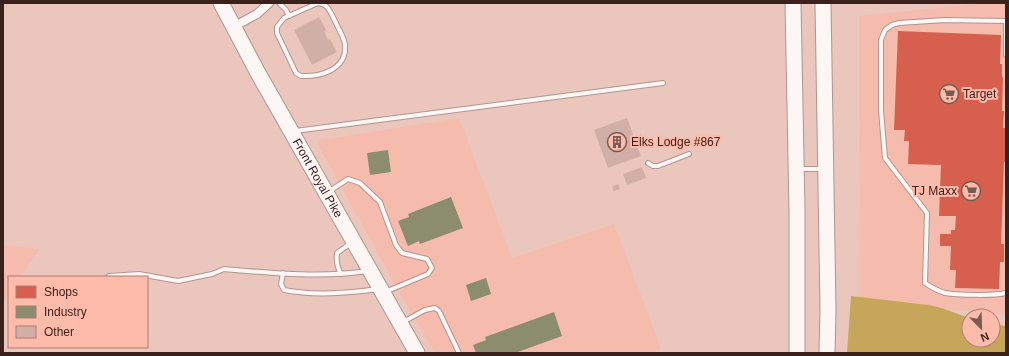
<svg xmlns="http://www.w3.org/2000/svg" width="1009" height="356" font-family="Arial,sans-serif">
<rect width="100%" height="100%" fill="#ebc6bd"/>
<!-- built -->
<g fill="#f5bbac">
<polygon points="989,3 1006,3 1006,314 860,302 859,16"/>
<polygon points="459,118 512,258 614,224 661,349 650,353 435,353 405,302 316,141"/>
<polygon points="3,245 39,249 20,277 9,277 9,293 3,302"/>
</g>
<!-- forest -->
<path fill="#c6a65a" d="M 851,296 L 928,305 C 942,307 955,313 969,318 L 969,340 L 993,340 L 993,324 L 1006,326 L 1006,353 L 847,353 Z"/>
<!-- shops -->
<polygon fill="#d6604d" points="898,31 1001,35 1000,64 1002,64 1002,77 1003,77 1002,111 1004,111 1003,128 1006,128 1006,162 1004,162 1001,244 1004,244 1004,262 1000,262 999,289 955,288 956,270 950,270 951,246 940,246 940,234 951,234 951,230 955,230 956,216 939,216 941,165 908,164 909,141 904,141 905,130 894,130"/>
<!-- industry -->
<g fill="#8c8c6e">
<polygon points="388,150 391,172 370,175 367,153"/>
<polygon points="451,197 463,228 420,244 419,241 408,246 398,221 409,217 408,214"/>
<polygon points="486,278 491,294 471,301 466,285"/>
<polygon points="554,312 562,336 515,353 476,353 473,345 486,340 485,337"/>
</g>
<!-- building -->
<g fill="#d2afa6">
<polygon points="319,17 326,30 324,31 328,40 330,39 337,52 312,65 294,30"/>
<polygon points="627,118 634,137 641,134 644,144 637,146 641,156 608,168 594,130"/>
<polygon points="642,167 646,178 627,185 623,174"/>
<polygon points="618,184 620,189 614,191 612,187"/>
</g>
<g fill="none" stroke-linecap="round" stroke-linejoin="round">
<!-- lane casing -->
<g stroke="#b1958e" stroke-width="6">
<g id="lane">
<polyline points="279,3 286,10 289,16"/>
<path d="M 318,3 C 329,4 331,14 336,23 C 339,30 344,37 345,45 C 347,70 320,77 301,76 L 296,73 L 277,33 L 277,27 L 284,18 Z"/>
<path d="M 1006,55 L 1006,21 L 945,20 L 899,23 L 892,25 L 885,30 L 881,40 L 881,110 L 885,158 L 927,213 L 925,283 C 931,287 938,291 945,293 C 956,295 995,296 1006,293"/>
<polyline points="295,131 663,83"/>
<polyline points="648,163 653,166 658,166 689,154"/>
<polyline points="798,169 824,169"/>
<polyline points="328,192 348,179 360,183 380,202 396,245 402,253 427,259 432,268 428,274 385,292"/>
<path d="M 283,273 L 281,284 L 284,290 C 315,296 347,293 378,289"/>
<path d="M 341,274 C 337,267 336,261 337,253 L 351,243"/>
<path d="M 109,276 L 139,274 L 178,281 L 212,274 L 224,269 C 272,273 320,278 368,271"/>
<polyline points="403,322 425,310 435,308 439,311 459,353"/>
</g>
</g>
<!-- street casing -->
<g stroke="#b1958e" stroke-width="10">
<polyline id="street" points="233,27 257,14 269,3"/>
</g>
<!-- highway casing -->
<g stroke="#b1958e" stroke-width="17">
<g id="highway">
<path id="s1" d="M 221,3 L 258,73 L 417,353"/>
<polyline points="793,3 797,211 797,353"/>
<polyline points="823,3 828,310 827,353"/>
</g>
</g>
<!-- lane -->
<use href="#lane" stroke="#fcf6f5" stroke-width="4"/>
<!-- street -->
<use href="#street" stroke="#fcf6f5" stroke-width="8"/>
<!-- highway -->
<use href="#highway" stroke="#fcf6f5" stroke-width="15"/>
</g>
<!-- icons -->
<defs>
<g id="supermarket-ring" transform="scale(1)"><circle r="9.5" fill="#febbaa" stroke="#795b54" stroke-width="1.5"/><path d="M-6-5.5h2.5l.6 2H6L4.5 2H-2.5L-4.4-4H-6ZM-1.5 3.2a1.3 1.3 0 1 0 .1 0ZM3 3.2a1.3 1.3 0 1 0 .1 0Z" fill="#795b54"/></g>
<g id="building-ring" transform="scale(1)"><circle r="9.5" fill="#febbaa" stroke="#795b54" stroke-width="1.5"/><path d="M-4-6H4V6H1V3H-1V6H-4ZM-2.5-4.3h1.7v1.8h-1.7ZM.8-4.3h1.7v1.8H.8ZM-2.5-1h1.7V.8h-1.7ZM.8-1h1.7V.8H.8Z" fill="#795b54"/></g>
</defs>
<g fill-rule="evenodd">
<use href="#supermarket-ring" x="949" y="94"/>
<use href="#building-ring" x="617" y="142"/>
<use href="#supermarket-ring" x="971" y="191"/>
</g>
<g text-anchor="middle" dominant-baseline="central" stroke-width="4" stroke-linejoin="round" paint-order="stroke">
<!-- poi labels -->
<g font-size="12" fill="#3b211b" stroke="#febbaa" text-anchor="start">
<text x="963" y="94">Target</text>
<text x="631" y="142">Elks Lodge #867</text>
<text x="957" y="191" text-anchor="end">TJ Maxx</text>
</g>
<!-- street labels -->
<g font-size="12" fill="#3b211b" stroke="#febbaa">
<text stroke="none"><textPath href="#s1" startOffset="200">Front Royal Pike</textPath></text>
</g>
</g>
<!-- border -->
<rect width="1009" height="356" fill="none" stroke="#3b211b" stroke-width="8"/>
<!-- legend -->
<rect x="8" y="276" width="140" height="72" fill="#febbaa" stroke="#b07d71"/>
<rect x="16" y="286" width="20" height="12" fill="#d6604d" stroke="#b07d71"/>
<text x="44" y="296" font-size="12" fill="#3b211b">Shops</text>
<rect x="16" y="306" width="20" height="12" fill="#8c8c6e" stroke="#b07d71"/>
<text x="44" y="316" font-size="12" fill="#3b211b">Industry</text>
<rect x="16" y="326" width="20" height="12" fill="#d2afa6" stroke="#b07d71"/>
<text x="44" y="336" font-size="12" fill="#3b211b">Other</text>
<!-- north arrow -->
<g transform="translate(981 328) rotate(157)"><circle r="19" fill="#febbaa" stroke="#b07d71"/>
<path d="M0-3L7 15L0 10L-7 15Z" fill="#795b54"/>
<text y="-6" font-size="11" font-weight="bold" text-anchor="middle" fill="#3b211b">N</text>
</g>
</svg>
